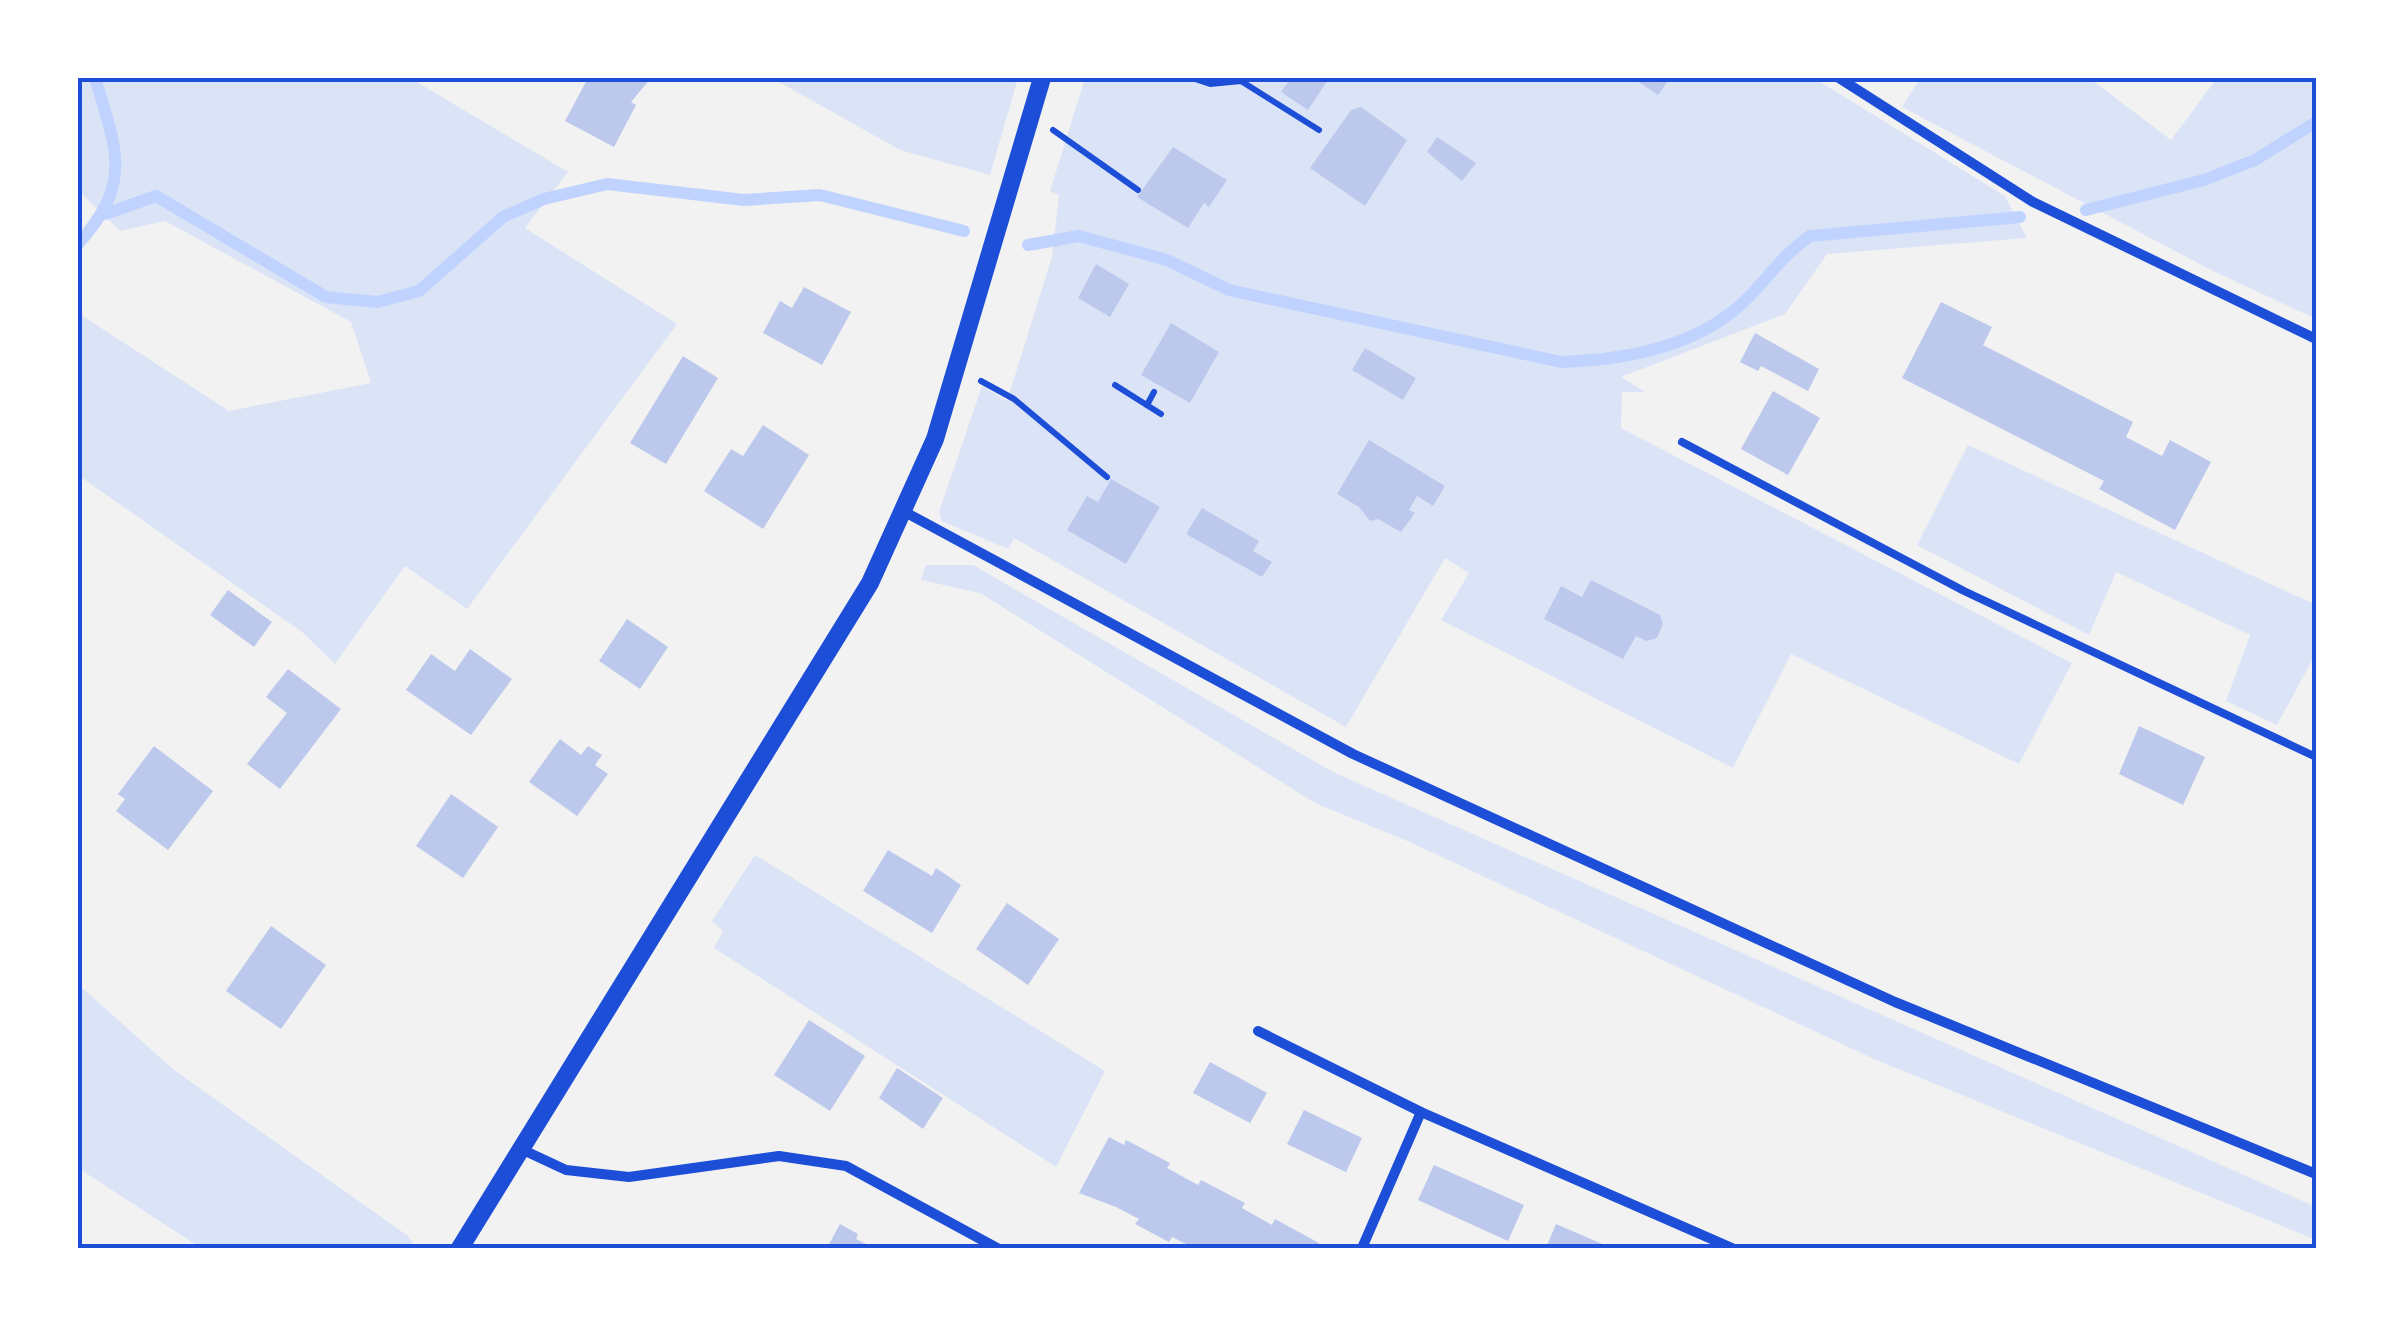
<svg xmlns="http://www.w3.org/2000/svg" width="2394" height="1326" font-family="'Space Grotesk',sans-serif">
<rect width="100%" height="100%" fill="#f2f2f2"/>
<!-- green -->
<g fill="#dbe4f7">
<polygon points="78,78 410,78 568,172 525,228 677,324 467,609 405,566 335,664 302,632 78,475 78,313 229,411 371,383 351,322 165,221 120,231 78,190 82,162"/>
<polygon points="772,78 1018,78 990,175 900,150"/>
<polygon points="1085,78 1102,82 1105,78 1814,78 2005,196 2027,238 1827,254 1785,314 1621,377 1645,392 1622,392 1621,428 2072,663 2019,764 1791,654 1733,768 1441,620 1469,573 1445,558 1346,727 1014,538 1008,549 942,521 939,512 982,386 1007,401 1052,257 1059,195 1050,191"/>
<polygon points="1920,78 2089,78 2171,140 2217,78 2316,78 2316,319 2211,270 1902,107"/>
<polygon points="1968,445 2314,604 2316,601 2316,653 2277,725 2226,701 2250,635 2116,572 2089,635 1917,545"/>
<polygon points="926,565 973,565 1333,772 2316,1207 2316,1240 1874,1059 1412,843 1315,803 980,593 921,580"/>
<polygon points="755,855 1105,1071 1056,1167 714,948 723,931 712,921"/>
<polygon points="78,984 174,1070 408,1236 416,1248 201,1248 78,1168"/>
</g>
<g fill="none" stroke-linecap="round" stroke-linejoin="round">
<!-- stream -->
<g stroke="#bfd3fe" stroke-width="12">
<polyline points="2086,210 2204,180 2255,160 2316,122"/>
<polyline points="105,214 156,196 326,297 377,302 419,291 503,217 544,199 607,184 744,200 820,195 964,231"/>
<path d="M 78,244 C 133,183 117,151 95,78"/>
<path d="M 1028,245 L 1079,236 L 1167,260 L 1229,290 L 1561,362 C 1621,360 1691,348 1738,307 C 1765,284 1778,258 1810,236 L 2020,217"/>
</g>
</g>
<!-- building -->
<g fill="#bdc9ec">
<polygon points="588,78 651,78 631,102 636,105 614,147 565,121"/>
<polygon points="1291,78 1329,78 1308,110 1281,92"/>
<polygon points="1633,78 1670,78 1658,95"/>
<polygon points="1361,107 1407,140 1365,206 1310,168 1351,110"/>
<polygon points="1437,137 1476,163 1462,181 1427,152"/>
<polygon points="1173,147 1227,180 1209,207 1204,203 1188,228 1137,197"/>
<polygon points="1096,264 1129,284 1110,317 1078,298"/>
<polygon points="804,287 851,312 822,365 763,333 780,301 792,308"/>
<polygon points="1941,302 1992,327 1983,345 2133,422 2126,437 2162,456 2170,440 2211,462 2175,530 2099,489 2104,481 1902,378"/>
<polygon points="1171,323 1219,352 1190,403 1141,375"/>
<polygon points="1755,333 1819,369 1808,391 1761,366 1758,371 1740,362"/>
<polygon points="1365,348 1416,378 1403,400 1352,370"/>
<polygon points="683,356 718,378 666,464 630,443"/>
<polygon points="1773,391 1820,418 1788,475 1741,449"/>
<polygon points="763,425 809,455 763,529 704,491 731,449 743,456"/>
<polygon points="1369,440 1445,486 1433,506 1417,496 1409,510 1415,513 1401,532 1378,519 1370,521 1359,507 1337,494"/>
<polygon points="1111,479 1160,507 1126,564 1067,530 1087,496 1098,502"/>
<polygon points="1202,508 1259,541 1253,551 1272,562 1262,577 1186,534"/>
<polygon points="1591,580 1660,615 1663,624 1657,638 1647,641 1636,636 1623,659 1544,619 1561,586 1582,597"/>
<polygon points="228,590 272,622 254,647 210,615"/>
<polygon points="627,619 668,647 640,689 599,661"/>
<polygon points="470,649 512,679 471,735 406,690 431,654 455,671"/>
<polygon points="288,669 341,709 280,789 247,764 287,713 266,697"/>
<polygon points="2139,726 2205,757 2183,805 2119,774"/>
<polygon points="560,739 581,755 588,746 602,755 595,765 608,774 577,816 529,782"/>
<polygon points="154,746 213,791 168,850 116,811 125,799 118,794"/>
<polygon points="451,794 498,827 463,878 416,846"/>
<polygon points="888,850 932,876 936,868 961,885 932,933 863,891"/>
<polygon points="1007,903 1059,939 1028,985 976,949"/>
<polygon points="271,926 326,965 281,1029 226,991"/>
<polygon points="809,1020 865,1056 830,1111 774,1075"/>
<polygon points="1210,1062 1267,1093 1250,1123 1193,1093"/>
<polygon points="897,1068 943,1098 923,1129 879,1098"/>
<polygon points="1304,1110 1362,1138 1346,1172 1287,1144"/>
<polygon points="1109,1137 1124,1145 1126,1140 1170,1163 1167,1168 1198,1185 1201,1180 1245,1203 1242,1208 1272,1225 1275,1219 1319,1243 1316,1248 1194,1248 1172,1237 1169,1242 1135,1224 1139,1219 1116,1207 1079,1193"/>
<polygon points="1434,1165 1524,1205 1508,1241 1418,1200"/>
<polygon points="840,1224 858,1234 856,1239 874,1248 827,1248"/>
<polygon points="1556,1224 1600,1243 1612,1248 1546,1248"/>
</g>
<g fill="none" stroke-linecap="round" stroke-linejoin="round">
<!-- path -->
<g stroke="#1d4ed8" stroke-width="6">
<polyline points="1192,78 1210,84 1241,81 1319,130"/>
<polyline points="1053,130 1138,190"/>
<polyline points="981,381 1014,399 1107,477"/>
<polyline points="1115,385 1161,414"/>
<polyline points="1147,405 1154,392"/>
</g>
<!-- service -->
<polyline stroke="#1d4ed8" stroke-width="8" points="1682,442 1964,591 2316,757"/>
<!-- minor -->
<g stroke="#1d4ed8" stroke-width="10">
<polyline points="1839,78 2033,202 2316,339"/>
<polyline points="905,512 1353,754 1895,1002 2316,1174"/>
<polyline points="1258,1031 1421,1112 1732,1248"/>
<polyline points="521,1149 566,1170 629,1177 779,1156 846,1166 997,1248"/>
<polyline points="1362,1248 1421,1112"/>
</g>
<!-- tertiary -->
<polyline stroke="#1d4ed8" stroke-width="18" points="460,1248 870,583 935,439 1042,78"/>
</g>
<!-- border -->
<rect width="2394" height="1326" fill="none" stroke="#ffffff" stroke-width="160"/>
<rect x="80" y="80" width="2234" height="1166" fill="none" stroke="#1d4ed8" stroke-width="4"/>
</svg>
